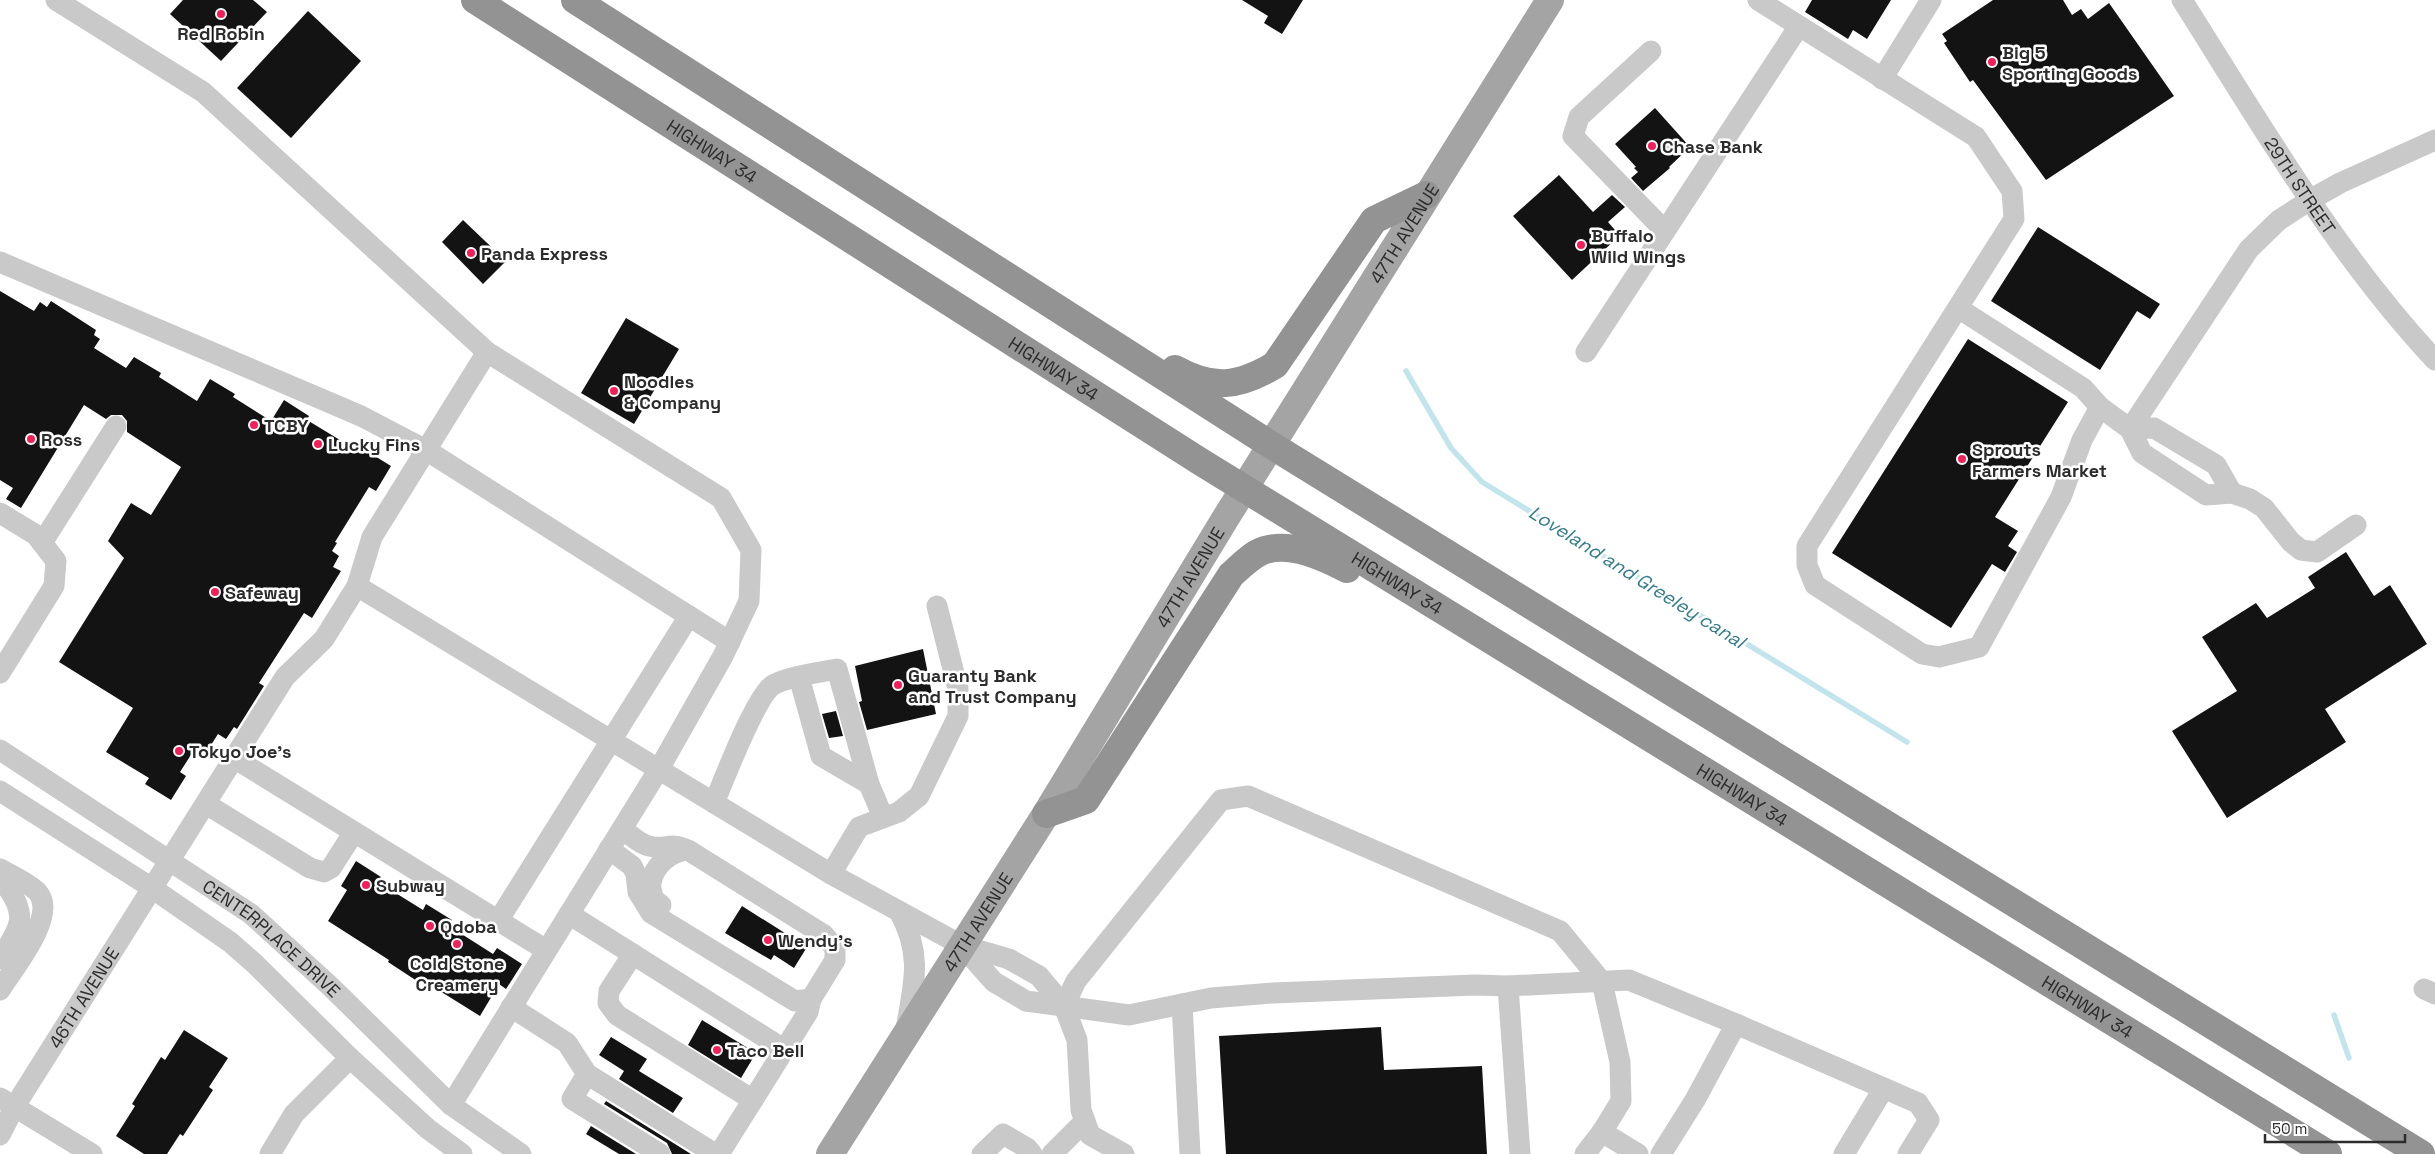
<svg xmlns="http://www.w3.org/2000/svg" width="2435" height="1154" font-family="'Space Grotesk',sans-serif">
<rect width="100%" height="100%" fill="#fff"/>
<g fill="none" stroke-linecap="round" stroke-linejoin="round">
<!-- stream -->
<g stroke="#c2e5ed" stroke-width="5.5">
<polyline points="1406,371 1451,448 1482,482 1907,742"/>
<polyline points="2334,1015 2349,1058"/>
</g>
</g>
<!-- building -->
<g fill="#131313">
<polygon points="183,0 253,0 267,12 221,61 170,14"/>
<polygon points="1242,0 1303,0 1282,34 1264,23 1268,16"/>
<polygon points="1812,0 1891,0 1867,39 1853,30 1848,39 1805,12"/>
<polygon points="1993,0 2063,0 2072,15 2081,9 2088,19 2109,3 2174,96 2046,180 1973,80 1970,82 1944,43 1947,41 1942,34"/>
<polygon points="308,11 361,61 291,138 237,88"/>
<polygon points="1655,108 1690,147 1669,167 1670,168 1643,191 1631,178 1638,172 1634,168 1636,167 1615,144"/>
<polygon points="1559,175 1593,212 1612,195 1625,207 1608,222 1615,230 1611,234 1616,239 1572,280 1513,216"/>
<polygon points="463,220 506,261 483,284 442,242"/>
<polygon points="2038,227 2160,304 2150,319 2137,311 2100,370 1991,301"/>
<polygon points="0,291 34,311 40,302 47,307 51,301 96,330 94,335 100,339 94,348 126,368 134,357 161,373 159,377 197,401 210,379 235,394 233,397 271,421 284,400 309,416 307,420 363,454 365,450 391,466 376,491 369,487 335,542 337,543 332,551 339,556 333,567 341,571 312,618 304,613 259,683 264,686 237,729 234,727 226,739 218,734 206,753 196,747 180,772 186,776 171,800 145,784 149,778 106,752 133,708 59,662 124,558 108,541 131,503 151,515 181,467 127,432 127,421 122,415 111,415 106,419 84,405 21,508 6,499 13,488 0,480"/>
<polygon points="626,318 679,349 634,424 581,393"/>
<polygon points="1968,339 2068,402 1995,517 2018,531 2008,546 2017,552 2005,572 1992,564 1951,628 1832,553"/>
<polygon points="2346,552 2374,596 2390,585 2427,644 2325,709 2346,742 2227,818 2172,731 2237,691 2202,637 2256,603 2267,618 2315,588 2308,577"/>
<polygon points="923,649 936,714 867,730 859,702 862,701 855,666"/>
<polygon points="836,711 843,736 829,738 822,714"/>
<polygon points="356,861 381,877 378,882 423,910 426,904 452,920 449,926 493,954 497,948 522,964 506,989 499,984 480,1016 419,978 417,981 388,962 389,960 328,921 347,890 341,886"/>
<polygon points="742,906 807,947 794,968 774,955 771,960 725,933"/>
<polygon points="702,1020 756,1053 741,1078 688,1045"/>
<polygon points="1381,1027 1384,1070 1482,1066 1487,1154 1226,1154 1219,1036"/>
<polygon points="184,1030 228,1058 209,1087 213,1090 183,1136 180,1134 167,1154 144,1154 116,1136 135,1106 132,1104 161,1057 165,1060"/>
<polygon points="611,1037 647,1059 639,1071 683,1098 673,1113 619,1079 624,1071 599,1055"/>
<polygon points="606,1101 691,1154 672,1154 667,1143 604,1104"/>
<polygon points="591,1126 636,1154 619,1154 586,1134"/>
</g>
<g fill="none" stroke-linecap="round" stroke-linejoin="round">
<!-- minor -->
<g stroke="#c9c9c9" stroke-width="21">
<polyline points="56,0 203,92 487,352 721,498 751,550 749,601 723,656 659,769 451,1105"/>
<polyline points="1758,0 1976,137 2012,191 2014,219 1807,546 1807,565 1815,585 1922,654 1939,657 1979,647 2061,497 2082,440 2100,407"/>
<path id="s1" d="M 2182,0 C 2260,123 2335,253 2435,360"/>
<polyline points="1651,51 1579,117 1573,136 1665,231"/>
<polyline points="1882,79 1931,0"/>
<polyline points="0,262 361,416 426,450 730,642"/>
<polyline points="1958,308 2083,388 2100,407 2130,429 2142,453 2206,495 2232,493 2250,499 2264,508 2291,542 2301,550 2317,552 2356,525"/>
<polyline points="1586,352 1799,26"/>
<polyline points="2130,429 2249,249 2279,220 2310,200 2340,183 2435,140"/>
<polyline points="2130,429 2154,428 2216,465 2232,493"/>
<polyline points="0,513 36,535 56,561 54,586 0,673"/>
<polyline points="42,543 116,426"/>
<polyline points="357,586 831,874 961,945 1009,959 1039,976 1064,1006 1077,1040 1081,1110 1090,1135 1124,1154"/>
<polyline points="799,677 821,756 869,784"/>
<path id="s2" d="M 0,750 L 251,914 L 330,986 L 451,1105 L 521,1154"/>
<polyline points="234,758 546,950"/>
<polyline points="0,791 152,888 230,942 254,963 350,1058 428,1129 462,1154"/>
<path d="M 714,803 C 724,780 755,697 773,685 C 786,677 821,672 837,669 L 869,784 L 883,817"/>
<polyline points="206,804 310,868 324,872 331,868 354,832"/>
<path d="M 609,849 L 632,866 L 636,874 L 638,892 L 651,913 L 795,1001 L 811,999 L 835,960 L 835,948 L 824,935 L 688,850 C 668,841 666,851 649,846 C 639,844 630,834 622,829"/>
<path d="M 0,869 C 9,874 34,886 39,894 C 56,918 13,969 0,990"/>
<polyline points="831,874 859,827 899,812 919,796 958,716 958,689 937,606"/>
<path d="M 661,905 L 653,899 C 653,895 650,888 651,883 C 654,865 671,851 688,850"/>
<path d="M 899,911 C 923,955 914,983 906,1029"/>
<polyline points="569,914 785,1050"/>
<polyline points="498,921 689,616"/>
<polyline points="961,945 994,982 1026,1001 1129,1015 1211,998 1273,993 1475,985 1508,986 1520,1154"/>
<polyline points="633,954 609,991 608,1003 617,1015 753,1100"/>
<path d="M 0,959 C 18,930 30,918 7,887"/>
<polyline points="1508,986 1629,980 1736,1024 1695,1100 1661,1154"/>
<polyline points="2424,989 2435,994"/>
<polyline points="1182,1004 1190,1154"/>
<polyline points="1064,1006 1076,981 1221,800 1248,796 1560,931 1602,982 1620,1062 1621,1101 1602,1132"/>
<polyline points="511,1007 567,1043 587,1074 715,1154"/>
<polyline points="1736,1024 1918,1103 1929,1120 1908,1154"/>
<polyline points="587,1074 572,1099 660,1154"/>
<polyline points="0,1098 92,1154"/>
<path id="s3" d="M 0,1135 L 15,1106 L 285,677 L 324,639 L 357,586 L 372,537 L 487,352"/>
<polyline points="270,1154 294,1114 350,1058"/>
<polyline points="719,1154 808,1012 811,999"/>
<polyline points="982,1154 1003,1134 1027,1148 1032,1154"/>
<polyline points="1052,1154 1085,1121"/>
<polyline points="1585,1154 1602,1132 1638,1154"/>
<polyline points="1844,1154 1884,1088"/>
</g>
<!-- major -->
<path stroke="#a4a4a4" stroke-width="28" id="s4" d="M 830,1154 L 1046,814 L 1225,519 L 1550,0"/>
<!-- highway -->
<g stroke="#939393" stroke-width="28">
<path id="s5" d="M 475,0 L 1201,462 L 2328,1154"/>
<polyline points="575,0 1271,445 2421,1154"/>
<path d="M 1175,369 C 1213,390 1238,387 1275,365 L 1374,220 L 1426,195"/>
<path d="M 1046,814 L 1086,800 L 1231,575 C 1241,566 1252,554 1265,550 C 1292,542 1324,557 1347,569"/>
</g>
</g>
<!-- markers -->
<g fill="#f21f59" stroke="#fff" stroke-width="2">
<circle cx="221" cy="14" r="5"/>
<circle cx="1992" cy="62" r="5"/>
<circle cx="1652" cy="146" r="5"/>
<circle cx="1581" cy="245" r="5"/>
<circle cx="471" cy="253" r="5"/>
<circle cx="614" cy="391" r="5"/>
<circle cx="254" cy="425" r="5"/>
<circle cx="31" cy="439" r="5"/>
<circle cx="318" cy="444" r="5"/>
<circle cx="1962" cy="459" r="5"/>
<circle cx="215" cy="592" r="5"/>
<circle cx="898" cy="685" r="5"/>
<circle cx="179" cy="751" r="5"/>
<circle cx="366" cy="885" r="5"/>
<circle cx="430" cy="926" r="5"/>
<circle cx="768" cy="940" r="5"/>
<circle cx="457" cy="944" r="5"/>
<circle cx="717" cy="1050" r="5"/>
</g>
<g text-anchor="middle" dominant-baseline="central" stroke-width="5" stroke-linejoin="round" paint-order="stroke">
<!-- poi labels -->
<g font-size="18" font-weight="bold" fill="#2c2c2c" stroke="#fff" text-anchor="start">
<text x="221" y="33" text-anchor="middle">Red Robin</text>
<text x="2002" y="52">Big 5<tspan x="2002" dy="21">Sporting Goods</tspan></text>
<text x="1662" y="146">Chase Bank</text>
<text x="1591" y="235">Buffalo<tspan x="1591" dy="21">Wild Wings</tspan></text>
<text x="481" y="253">Panda Express</text>
<text x="624" y="381">Noodles<tspan x="624" dy="21">&amp; Company</tspan></text>
<text x="264" y="425">TCBY</text>
<text x="41" y="439">Ross</text>
<text x="328" y="444">Lucky Fins</text>
<text x="1972" y="449">Sprouts<tspan x="1972" dy="21">Farmers Market</tspan></text>
<text x="225" y="592">Safeway</text>
<text x="908" y="675">Guaranty Bank<tspan x="908" dy="21">and Trust Company</tspan></text>
<text x="189" y="751">Tokyo Joe's</text>
<text x="376" y="885">Subway</text>
<text x="440" y="926">Qdoba</text>
<text x="778" y="940">Wendy's</text>
<text x="457" y="963" text-anchor="middle">Cold Stone<tspan x="457" dy="21">Creamery</tspan></text>
<text x="727" y="1050">Taco Bell</text>
</g>
<!-- street labels -->
<g font-size="18" fill="#2c2c2c" stroke="#fff">
<text stroke="none"><textPath href="#s5" startOffset="281">HIGHWAY 34</textPath></text>
<text stroke="none"><textPath href="#s1" startOffset="220">29TH STREET</textPath></text>
<text stroke="none"><textPath href="#s4" startOffset="1085">47TH AVENUE</textPath></text>
<text stroke="none"><textPath href="#s5" startOffset="686">HIGHWAY 34</textPath></text>
<text stroke="none"><textPath href="#s4" startOffset="680">47TH AVENUE</textPath></text>
<text stroke="none"><textPath href="#s5" startOffset="1091">HIGHWAY 34</textPath></text>
<text stroke="none"><textPath href="#s5" startOffset="1496">HIGHWAY 34</textPath></text>
<text stroke="none"><textPath href="#s4" startOffset="275">47TH AVENUE</textPath></text>
<text stroke="none"><textPath href="#s2" startOffset="331">CENTERPLACE DRIVE</textPath></text>
<text stroke="none"><textPath href="#s3" startOffset="161">46TH AVENUE</textPath></text>
<text stroke="none"><textPath href="#s5" startOffset="1901">HIGHWAY 34</textPath></text>
</g>
<!-- water labels -->
<g font-size="19" font-style="italic" fill="#337c8c" stroke="#fff">
<text transform="translate(1637 577) rotate(32)">Loveland and Greeley canal</text>
</g>
</g>
<!-- scale -->
<path d="M2265 1134v8h140v-8" fill="none" stroke="#2c2c2c" stroke-width="2.5"/>
<text x="2272" y="1134" font-size="15" fill="#2c2c2c" stroke="#ffffff" stroke-width="4" paint-order="stroke">50 m</text>
</svg>
